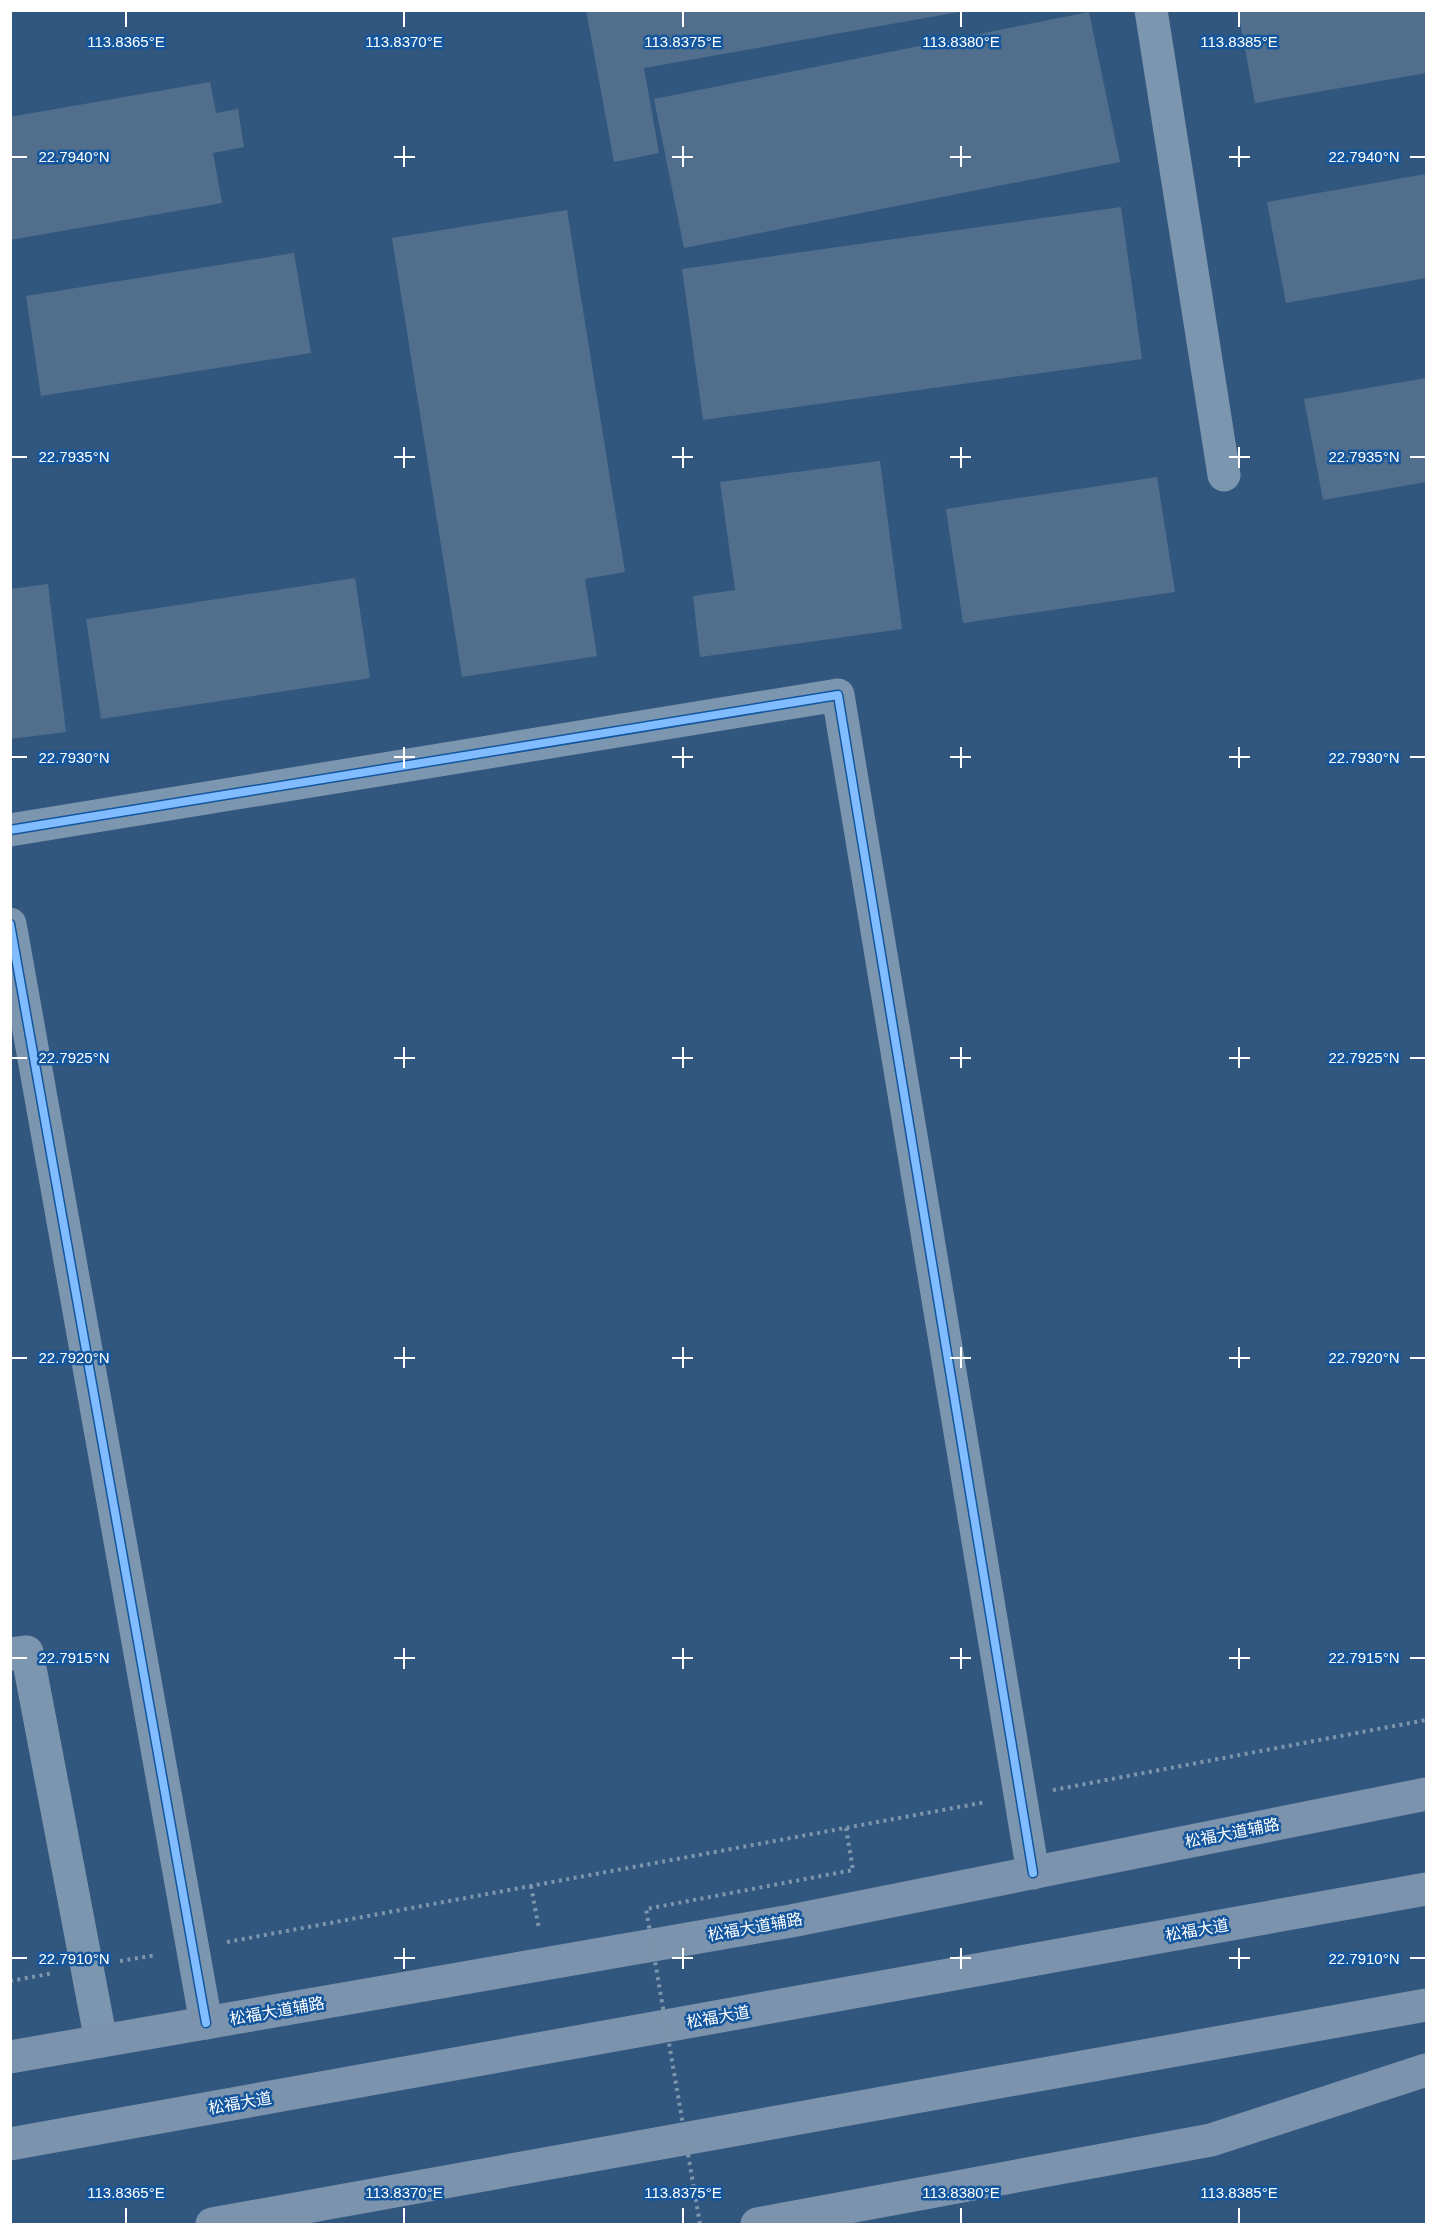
<svg xmlns="http://www.w3.org/2000/svg" width="1437" height="2235" font-family="Helvetica,'Noto Sans SC',sans-serif">
<rect width="100%" height="100%" fill="#32577e"/>
<!-- building -->
<g fill="#516f8d">
<polygon points="586,10 959,10 959,12 644,68 659,153 614,162"/>
<polygon points="1238,10 1426,10 1426,73 1255,103"/>
<polygon points="1089,12 1120,162 684,248 654,99"/>
<polygon points="210,82 216,113 238,109 244,147 213,153 222,203 10,240 10,117"/>
<polygon points="1426,174 1426,278 1286,303 1267,202"/>
<polygon points="1121,207 1142,359 703,420 682,269"/>
<polygon points="567,210 625,572 585,579 597,656 462,677 392,238"/>
<polygon points="294,253 311,353 41,396 26,296"/>
<polygon points="1426,378 1426,482 1323,500 1304,399"/>
<polygon points="880,461 902,629 700,657 693,596 735,590 720,482"/>
<polygon points="1157,477 1175,592 963,623 946,509"/>
<polygon points="355,578 370,678 101,719 86,619"/>
<polygon points="48,584 66,732 10,739 10,589"/>
</g>
<g fill="none" stroke-linecap="round" stroke-linejoin="round">
<!-- path -->
<g stroke="#7d96af" stroke-width="4" stroke-dasharray="3 4.5" stroke-linecap="butt">
<polyline points="1053,1790 1426,1720"/>
<polyline points="846,1828 853,1870"/>
<polyline points="531,1886 539,1929"/>
<polyline points="227,1942 986,1802"/>
<polyline points="120,1961 157,1955"/>
<polyline points="10,1981 54,1973"/>
</g>
<!-- minor -->
<g stroke="#7d96af" stroke-width="33">
<polyline points="1151,10 1224,475"/>
<polyline points="10,830 838,695 1033,1873"/>
<polyline points="10,924 206,2023"/>
<polyline points="10,1654 27,1652 101,2041"/>
</g>
<!-- major -->
<g stroke="#7c93ad" stroke-width="33">
<polyline points="10,2057 791,1921 1426,1794"/>
<polyline points="10,2144 1426,1889"/>
<polyline points="212,2224 1426,2005"/>
<polyline points="757,2224 1211,2140 1426,2070"/>
</g>
<!-- path-bridge -->
<polyline stroke="#7d96af" stroke-width="4" stroke-dasharray="3 4.5" stroke-linecap="butt" points="700,2224 646,1909 853,1870"/>
<!-- cycleway casing -->
<g stroke="#13569d" stroke-width="11">
<g id="cycleway">
<polyline points="10,830 838,695 1033,1873"/>
<polyline points="10,924 206,2023"/>
</g>
</g>
<!-- cycleway -->
<use href="#cycleway" stroke="#80bcff" stroke-width="8"/>
</g>
<!-- ticks -->
<path fill="none" stroke="#fff" stroke-width="2" d="M 126,12 L 126,27M 404,12 L 404,27M 683,12 L 683,27M 961,12 L 961,27M 1239,12 L 1239,27M 404,146 L 404,167M 683,146 L 683,167M 961,146 L 961,167M 1239,146 L 1239,167M 12,157 L 27,157M 394,157 L 415,157M 672,157 L 693,157M 950,157 L 971,157M 1229,157 L 1250,157M 1410,157 L 1425,157M 404,447 L 404,468M 683,447 L 683,468M 961,447 L 961,468M 1239,447 L 1239,468M 12,457 L 27,457M 394,457 L 415,457M 672,457 L 693,457M 950,457 L 971,457M 1229,457 L 1250,457M 1410,457 L 1425,457M 404,747 L 404,768M 683,747 L 683,768M 961,747 L 961,768M 1239,747 L 1239,768M 12,757 L 27,757M 394,757 L 415,757M 672,757 L 693,757M 950,757 L 971,757M 1229,757 L 1250,757M 1410,757 L 1425,757M 404,1047 L 404,1068M 683,1047 L 683,1068M 961,1047 L 961,1068M 1239,1047 L 1239,1068M 12,1058 L 27,1058M 394,1058 L 415,1058M 672,1058 L 693,1058M 950,1058 L 971,1058M 1229,1058 L 1250,1058M 1410,1058 L 1425,1058M 404,1347 L 404,1368M 683,1347 L 683,1368M 961,1347 L 961,1368M 1239,1347 L 1239,1368M 12,1358 L 27,1358M 394,1358 L 415,1358M 672,1358 L 693,1358M 950,1358 L 971,1358M 1229,1358 L 1250,1358M 1410,1358 L 1425,1358M 404,1648 L 404,1669M 683,1648 L 683,1669M 961,1648 L 961,1669M 1239,1648 L 1239,1669M 12,1658 L 27,1658M 394,1658 L 415,1658M 672,1658 L 693,1658M 950,1658 L 971,1658M 1229,1658 L 1250,1658M 1410,1658 L 1425,1658M 404,1948 L 404,1969M 683,1948 L 683,1969M 961,1948 L 961,1969M 1239,1948 L 1239,1969M 12,1958 L 27,1958M 394,1958 L 415,1958M 672,1958 L 693,1958M 950,1958 L 971,1958M 1229,1958 L 1250,1958M 1410,1958 L 1425,1958M 126,2208 L 126,2223M 404,2208 L 404,2223M 683,2208 L 683,2223M 961,2208 L 961,2223M 1239,2208 L 1239,2223"/>
<g text-anchor="middle" dominant-baseline="central" stroke-width="5" stroke-linejoin="round" paint-order="stroke">
<!-- street labels -->
<g font-size="16" fill="#fff" stroke="#13569d">
<text transform="translate(1232 1833) rotate(-11)">松福大道辅路</text>
<text transform="translate(755 1927) rotate(-10)">松福大道辅路</text>
<text transform="translate(1197 1930) rotate(-10)">松福大道</text>
<text transform="translate(277 2011) rotate(-10)">松福大道辅路</text>
<text transform="translate(718 2017) rotate(-10)">松福大道</text>
<text transform="translate(240 2103) rotate(-10)">松福大道</text>
</g>
</g>
<g font-size="15" text-anchor="middle" fill="#fff" stroke="#13569d" stroke-width="5" stroke-linejoin="round" paint-order="stroke">
<text x="126" y="47">113.8365°E</text>
<text x="404" y="47">113.8370°E</text>
<text x="683" y="47">113.8375°E</text>
<text x="961" y="47">113.8380°E</text>
<text x="1239" y="47">113.8385°E</text>
<text x="74" y="162">22.7940°N</text>
<text x="1364" y="162">22.7940°N</text>
<text x="74" y="462">22.7935°N</text>
<text x="1364" y="462">22.7935°N</text>
<text x="74" y="763">22.7930°N</text>
<text x="1364" y="763">22.7930°N</text>
<text x="74" y="1063">22.7925°N</text>
<text x="1364" y="1063">22.7925°N</text>
<text x="74" y="1363">22.7920°N</text>
<text x="1364" y="1363">22.7920°N</text>
<text x="74" y="1663">22.7915°N</text>
<text x="1364" y="1663">22.7915°N</text>
<text x="74" y="1964">22.7910°N</text>
<text x="1364" y="1964">22.7910°N</text>
<text x="126" y="2198">113.8365°E</text>
<text x="404" y="2198">113.8370°E</text>
<text x="683" y="2198">113.8375°E</text>
<text x="961" y="2198">113.8380°E</text>
<text x="1239" y="2198">113.8385°E</text>
</g>
<!-- border -->
<rect width="1437" height="2235" fill="none" stroke="#ffffff" stroke-width="24"/>
</svg>
